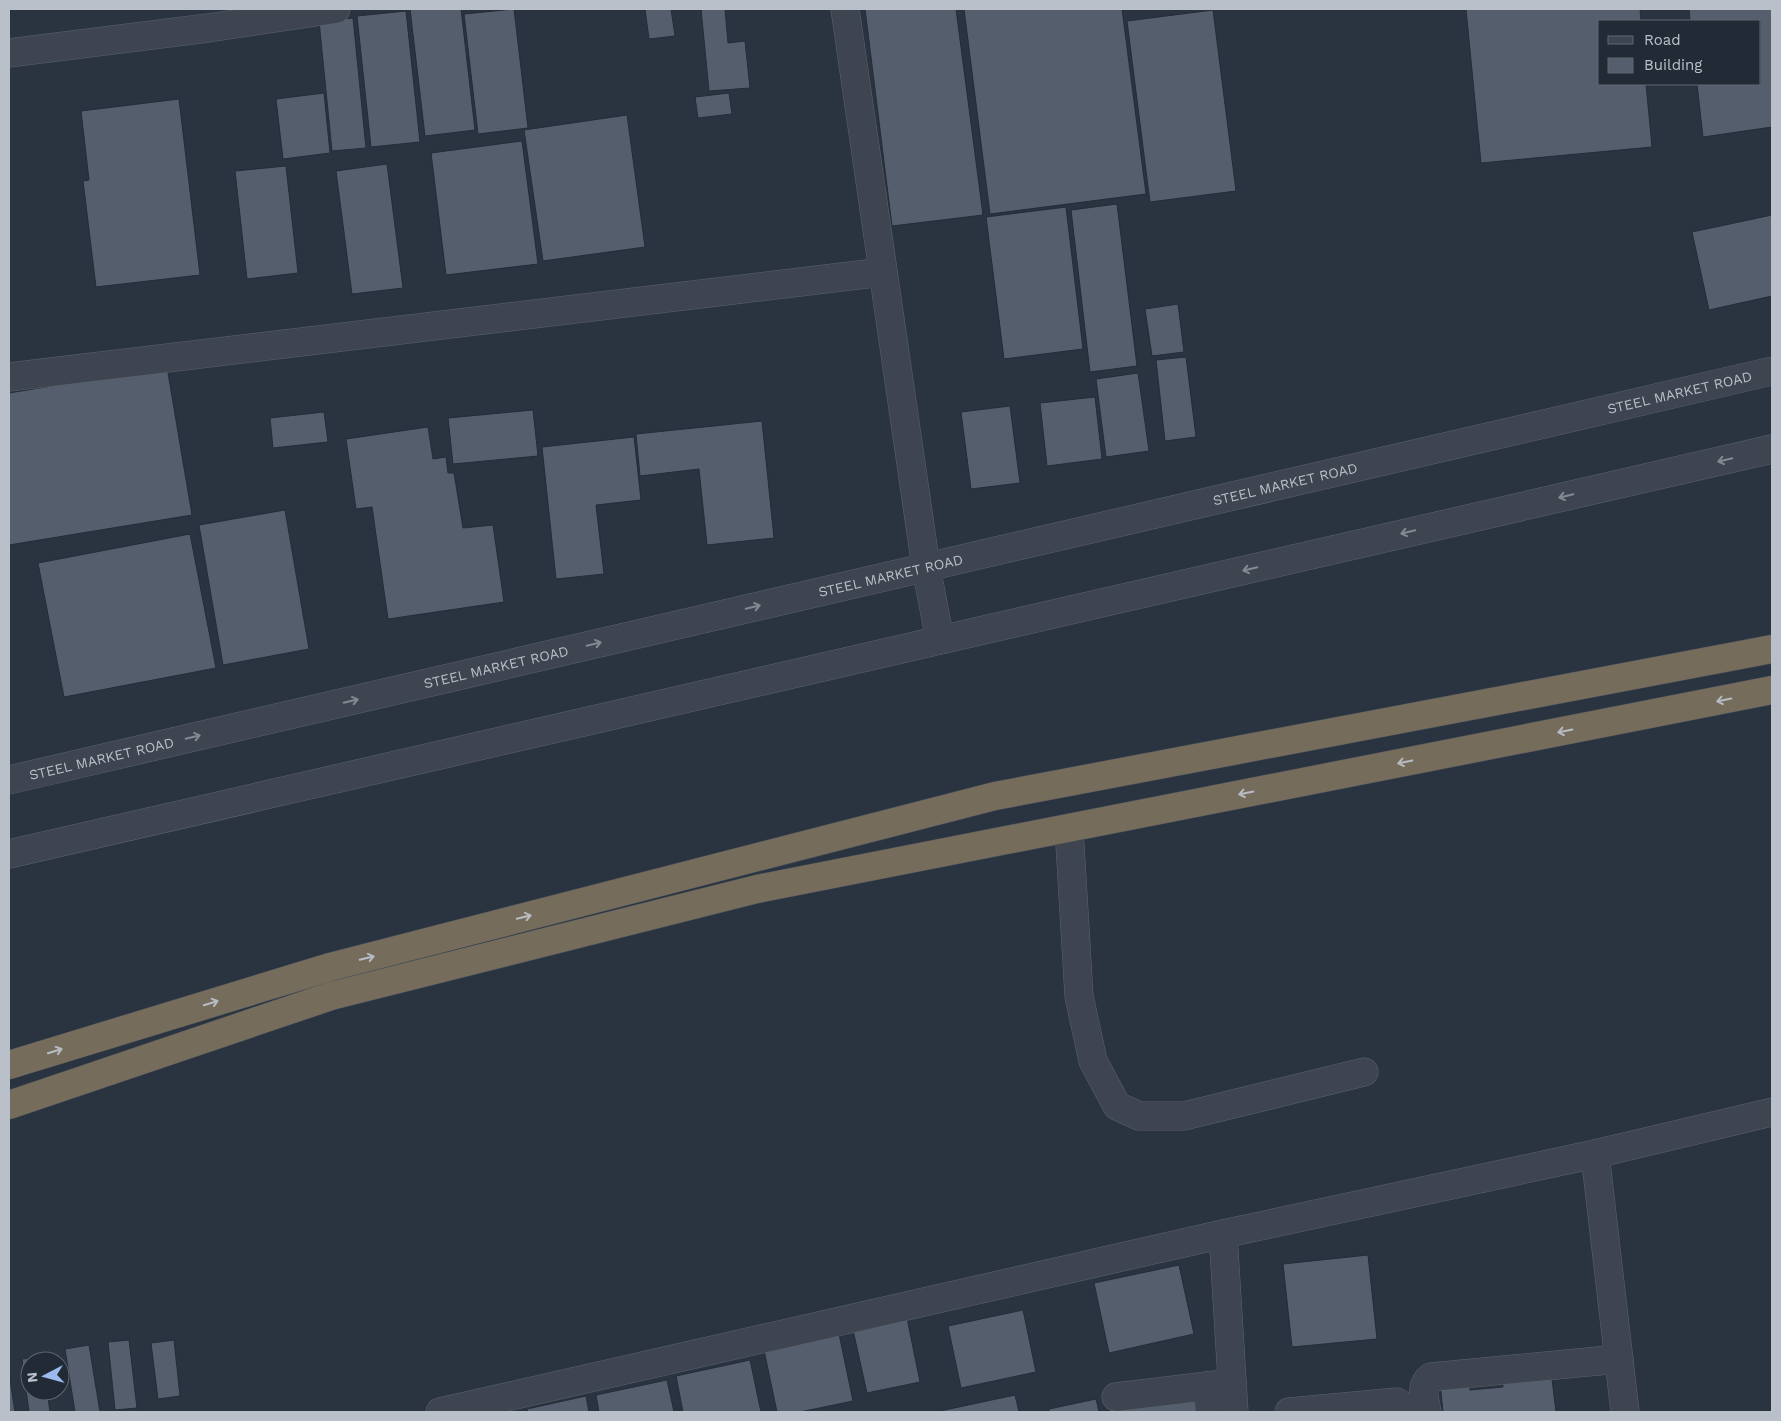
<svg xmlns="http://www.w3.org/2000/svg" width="1781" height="1421" font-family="'Work Sans',sans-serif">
<rect width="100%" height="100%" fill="#2a3340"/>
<!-- building -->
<g fill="#555e6d" stroke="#242c38">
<polygon points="410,9 461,9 475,130 425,136"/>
<polygon points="514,9 528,128 478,134 464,14"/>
<polygon points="645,9 671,9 675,36 649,39"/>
<polygon points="701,9 725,9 728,43 745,41 750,88 709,91"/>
<polygon points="865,9 956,9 983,215 892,226"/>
<polygon points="964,9 1122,9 1146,194 990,214"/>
<polygon points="1466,9 1640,9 1641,21 1600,21 1600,84 1646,84 1652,147 1481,163"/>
<polygon points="1689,9 1772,9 1772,127 1703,137 1697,84 1760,84 1760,21 1690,21"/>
<polygon points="1213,10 1236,191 1150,202 1127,21"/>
<polygon points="406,11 420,142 371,147 357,16"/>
<polygon points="353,18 366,148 332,151 319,21"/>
<polygon points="324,93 330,153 283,159 276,99"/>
<polygon points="729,93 732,114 698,118 695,97"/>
<polygon points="179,99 200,275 96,287 83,181 89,180 81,111"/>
<polygon points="627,115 645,247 543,261 524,130"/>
<polygon points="522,141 538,264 446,275 431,153"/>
<polygon points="387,164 403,288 352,294 336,171"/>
<polygon points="286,166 298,273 247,279 235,171"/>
<polygon points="1117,204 1137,366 1090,372 1071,210"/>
<polygon points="1066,207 1083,349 1004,359 986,217"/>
<polygon points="1772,215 1772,296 1709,310 1692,232"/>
<polygon points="1178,304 1184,352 1152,356 1145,309"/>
<polygon points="1186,357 1196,437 1165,441 1156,360"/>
<polygon points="167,367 192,515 9,545 9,393"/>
<polygon points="1138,373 1149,451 1106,457 1096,379"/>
<polygon points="1095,397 1102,459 1047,466 1040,403"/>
<polygon points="1010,406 1020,483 971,489 961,412"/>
<polygon points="533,410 538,456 453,464 448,418"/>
<polygon points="324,412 328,442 273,448 270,418"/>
<polygon points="762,421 774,538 707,545 699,469 640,476 636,434"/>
<polygon points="428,427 433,459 446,457 448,473 454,473 463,528 493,525 504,602 388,619 372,507 356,509 346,439"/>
<polygon points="634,437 641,500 596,505 604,574 556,579 542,447"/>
<polygon points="285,510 309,649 223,665 199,525"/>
<polygon points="190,534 216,668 64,697 38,563"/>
<polygon points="1368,1255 1377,1339 1292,1347 1283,1264"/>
<polygon points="1179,1265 1194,1334 1109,1353 1094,1283"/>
<polygon points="1023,1310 1036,1372 961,1388 948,1326"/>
<polygon points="907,1318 920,1382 867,1393 853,1330"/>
<polygon points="839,1334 853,1401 800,1412 777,1412 764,1350"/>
<polygon points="129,1340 137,1408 115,1410 108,1342"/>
<polygon points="174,1340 180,1396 158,1399 151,1343"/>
<polygon points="89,1345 100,1412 75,1412 65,1349"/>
<polygon points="42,1357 43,1361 30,1361 30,1391 47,1391 50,1412 29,1412 22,1359"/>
<polygon points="750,1360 761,1412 683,1412 676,1376"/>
<polygon points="1551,1371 1556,1412 1443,1412 1440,1383 1469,1379 1470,1390 1503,1387 1502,1376"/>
<polygon points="9,1373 15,1412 9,1412"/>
<polygon points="667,1380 674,1412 599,1412 596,1395"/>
<polygon points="1197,1391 1200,1412 1110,1412 1109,1402"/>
<polygon points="1015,1395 1019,1412 940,1412 940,1411"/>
<polygon points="586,1396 589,1412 528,1412 527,1409"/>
<polygon points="1096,1399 1099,1412 1049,1412 1049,1409"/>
</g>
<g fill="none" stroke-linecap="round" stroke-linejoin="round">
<!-- minor casing -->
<g stroke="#5b636e" stroke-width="29">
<g id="minor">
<polyline points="845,9 926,567 940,640"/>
<polyline points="9,53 208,28 336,9"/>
<polyline points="9,377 883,272"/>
<path id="s1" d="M 9,780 L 1772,371"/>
<polyline points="1069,828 1079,996 1093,1061 1117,1106 1139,1116 1184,1116 1364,1072"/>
<polyline points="9,854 1772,449"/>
<polyline points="1595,1154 1625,1412"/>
<polyline points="1223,1234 1234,1412"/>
<polyline points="1207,1386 1210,1412"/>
<polyline points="1116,1397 1232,1383"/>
<polyline points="440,1412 1223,1234 1595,1154 1772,1112"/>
<polyline points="1289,1412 1397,1402 1403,1406 1405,1412"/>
<path d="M 1427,1412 C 1425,1400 1419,1385 1431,1377 L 1619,1359"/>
</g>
</g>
<!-- highway casing -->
<g stroke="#48505b" stroke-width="29">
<g id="highway">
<polyline points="9,1065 330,967 995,796 1772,649"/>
<polyline points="9,1105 331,996 757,889 1772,690"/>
</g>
</g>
<!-- minor -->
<use href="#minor" stroke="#3e4550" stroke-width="28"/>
<!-- highway -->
<use href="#highway" stroke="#756c5b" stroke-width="28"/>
</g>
<!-- one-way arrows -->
<defs><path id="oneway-shaft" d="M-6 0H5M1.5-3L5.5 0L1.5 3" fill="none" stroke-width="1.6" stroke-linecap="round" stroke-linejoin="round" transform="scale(1.25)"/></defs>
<g stroke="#828993">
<use href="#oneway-shaft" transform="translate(1725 460) rotate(167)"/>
<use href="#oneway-shaft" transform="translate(1566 496) rotate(167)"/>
<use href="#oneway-shaft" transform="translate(1408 532) rotate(167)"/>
<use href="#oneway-shaft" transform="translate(1250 569) rotate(167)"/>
<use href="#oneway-shaft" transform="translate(753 607) rotate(-13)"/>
<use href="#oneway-shaft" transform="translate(594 644) rotate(-13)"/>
<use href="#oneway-shaft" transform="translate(351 701) rotate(-13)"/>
<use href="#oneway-shaft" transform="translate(193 737) rotate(-13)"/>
</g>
<g stroke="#b7bcc4">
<use href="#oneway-shaft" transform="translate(1724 700) rotate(169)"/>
<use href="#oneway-shaft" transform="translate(1565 731) rotate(169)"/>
<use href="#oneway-shaft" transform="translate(1405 762) rotate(169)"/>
<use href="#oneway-shaft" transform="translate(1246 793) rotate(169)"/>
<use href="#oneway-shaft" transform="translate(524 917) rotate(-14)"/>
<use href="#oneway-shaft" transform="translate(367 958) rotate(-14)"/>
<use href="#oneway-shaft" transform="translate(211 1003) rotate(-17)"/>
<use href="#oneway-shaft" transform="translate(55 1051) rotate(-17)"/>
</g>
<g text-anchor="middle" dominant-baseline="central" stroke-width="4.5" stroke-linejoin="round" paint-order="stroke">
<!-- street labels -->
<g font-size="14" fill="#bac0ca" stroke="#222a36">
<text stroke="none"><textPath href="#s1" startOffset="1715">STEEL MARKET ROAD</textPath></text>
<text stroke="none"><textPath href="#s1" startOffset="1310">STEEL MARKET ROAD</textPath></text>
<text stroke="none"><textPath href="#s1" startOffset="905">STEEL MARKET ROAD</textPath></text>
<text stroke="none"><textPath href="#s1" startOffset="500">STEEL MARKET ROAD</textPath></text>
<text stroke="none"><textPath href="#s1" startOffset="95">STEEL MARKET ROAD</textPath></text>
</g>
</g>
<!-- border -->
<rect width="1781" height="1421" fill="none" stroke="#bac0ca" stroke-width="20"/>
<!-- legend -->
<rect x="1598" y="20" width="162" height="65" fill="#222a36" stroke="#5f6671"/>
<rect x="1608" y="36" width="25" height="8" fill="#3e4550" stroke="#5f6671"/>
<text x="1644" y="45" font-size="15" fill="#bac0ca">Road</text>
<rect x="1608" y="58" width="25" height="15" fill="#555e6d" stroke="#5f6671"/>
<text x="1644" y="70" font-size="15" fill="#bac0ca">Building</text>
<!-- north arrow -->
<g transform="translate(45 1376) rotate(264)"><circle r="24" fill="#222a36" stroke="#5f6671"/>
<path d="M0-4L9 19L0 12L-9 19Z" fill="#9bbaee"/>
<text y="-8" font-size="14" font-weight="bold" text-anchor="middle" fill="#bac0ca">N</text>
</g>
</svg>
